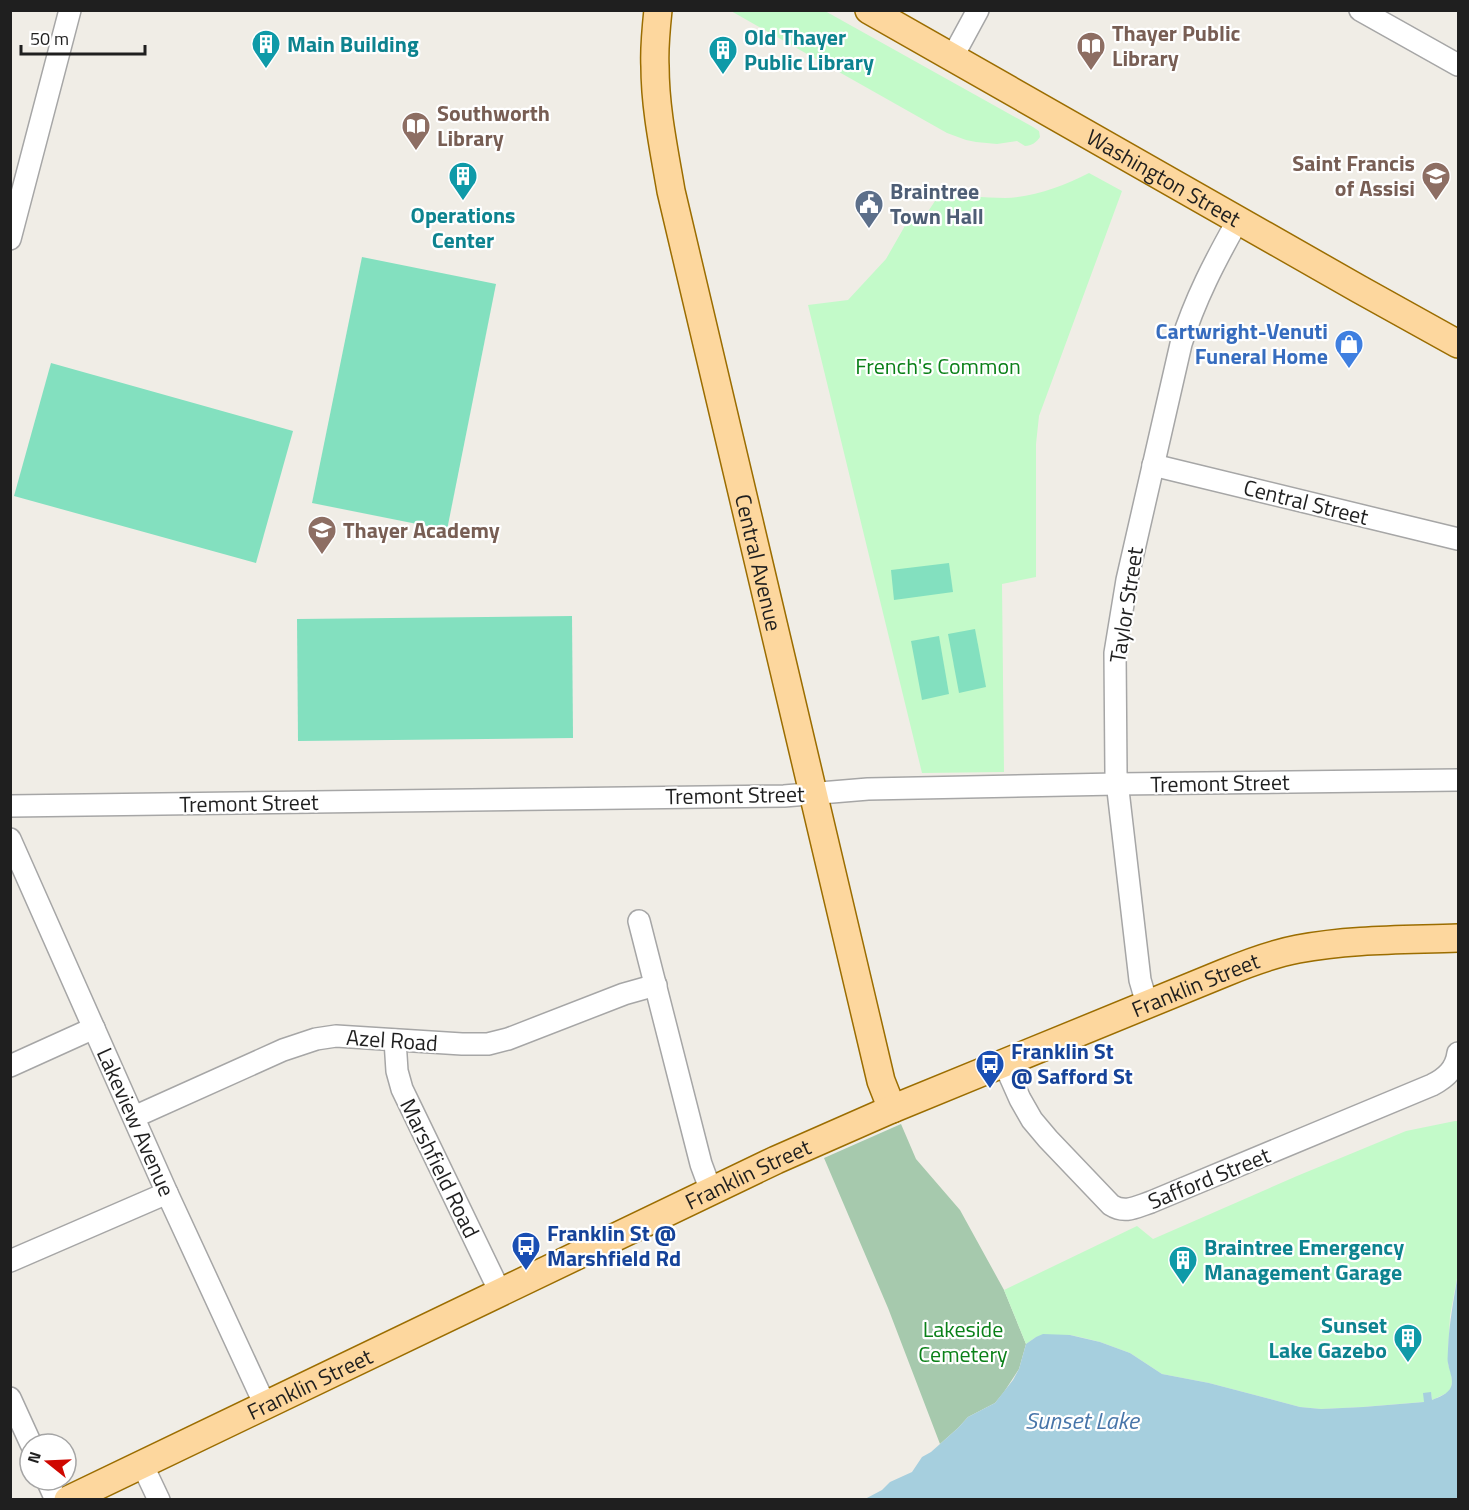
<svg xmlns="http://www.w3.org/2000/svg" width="1469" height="1510" font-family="'Titillium Web',sans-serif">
<rect width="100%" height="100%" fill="#f0ede6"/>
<!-- cemetery -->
<polygon fill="#a6c9ad" points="901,1124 916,1159 960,1210 1004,1290 1026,1344 1019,1369 1004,1392 995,1403 968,1417 958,1428 940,1444 888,1308 824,1158"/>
<!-- park -->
<g fill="#c3fac9">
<path d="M 731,11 L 825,11 L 1033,127 L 1039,131 L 1040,137 C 1037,142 1031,146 1025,146 L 1017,141 L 997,144 L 976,142 L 966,140 L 947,133 Z"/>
<path d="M 1089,173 L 1122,191 L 1039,416 L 1036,444 L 1036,577 L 1002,584 L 1004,772 L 922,773 L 808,305 L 848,300 L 886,259 L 910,217 L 921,222 L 941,192 C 962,195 984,198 1005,198 C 1035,197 1063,186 1089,173 Z"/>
<polygon points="1455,1121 1458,1121 1458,1273 1450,1316 1448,1352 1448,1364 1451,1373 1452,1382 1451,1388 1447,1393 1432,1400 1431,1393 1424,1402 1363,1407 1321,1409 1300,1407 1209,1383 1162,1374 1130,1353 1100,1342 1084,1338 1070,1335 1036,1337 1026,1344 1004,1290 1137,1226 1153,1239 1297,1176 1406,1131"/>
</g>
<!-- pitch -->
<g fill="#83e0bf">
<polygon points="362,257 496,284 447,530 312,503"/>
<polygon points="51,363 293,431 256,563 14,496"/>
<polygon points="949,563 953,592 894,600 891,570"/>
<polygon points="572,616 573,738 298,741 297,619"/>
<polygon points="975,629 986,687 959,693 948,634"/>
<polygon points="939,636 949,694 922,700 911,641"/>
</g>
<!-- water -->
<path fill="#a6cfde" d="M 1458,1273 L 1458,1499 L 865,1499 L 882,1490 L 890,1482 L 912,1472 L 922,1457 L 931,1452 L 958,1428 L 968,1417 L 995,1403 L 1013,1380 L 1019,1369 L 1026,1344 L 1036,1337 L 1043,1334 L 1070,1335 L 1100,1342 L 1130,1353 L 1162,1374 L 1209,1383 L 1300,1407 L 1321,1409 L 1363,1407 L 1424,1402 L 1423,1393 L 1431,1392 L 1432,1400 C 1439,1397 1448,1394 1451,1387 C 1454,1379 1449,1371 1448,1363 C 1447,1359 1448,1354 1448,1349 C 1449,1323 1454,1299 1458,1273 Z"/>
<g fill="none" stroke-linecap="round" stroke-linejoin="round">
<!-- minor casing -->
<g stroke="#a6a6a6" stroke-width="24">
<g id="minor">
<polyline points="1360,10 1458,65"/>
<polyline points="952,58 978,10"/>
<polyline points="10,239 70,10"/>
<polyline points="1153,465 1458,539"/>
<polyline points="10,806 784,796 868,789 1117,784 1458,780"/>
<polyline points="10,839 167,1193 265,1405"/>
<polyline points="639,921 701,1164 711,1191"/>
<path d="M 1147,1004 L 1140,980 L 1116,773 L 1115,653 L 1127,580 L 1181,344 C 1195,299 1215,261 1238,220"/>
<polyline points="395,1040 397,1071 402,1089 500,1292"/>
<path d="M 1004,1063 L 1020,1099 L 1032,1120 L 1048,1139 L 1111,1205 C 1125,1214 1136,1207 1151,1202 L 1432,1085 C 1446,1078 1456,1069 1458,1053"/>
<polyline points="10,1066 94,1028"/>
<polyline points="134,1117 283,1050 316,1039 336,1036 462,1044 488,1044 508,1039 624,994 656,985"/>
<polyline points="10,1261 167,1193"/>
<polyline points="10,1398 31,1444"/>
<polyline points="142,1464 159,1500"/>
<polyline points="47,1480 56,1500"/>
</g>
</g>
<!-- major casing -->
<g stroke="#9b6d00" stroke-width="30">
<g id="major">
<path id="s1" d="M 658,10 C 656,29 654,48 655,66 C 655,108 664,150 671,191 L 881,1081 L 892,1109"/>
<path id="s2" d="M 869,10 L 1359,289 L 1458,344"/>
<path id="s3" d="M 68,1500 L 776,1160 L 892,1109 L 1224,973 C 1248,963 1272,954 1298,949 C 1351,939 1405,940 1458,938"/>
</g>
</g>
<!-- minor -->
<use href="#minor" stroke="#fff" stroke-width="21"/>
<!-- major -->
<use href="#major" stroke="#fdd79e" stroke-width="27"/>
</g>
<!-- icons -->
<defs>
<g id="building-pin" transform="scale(1.5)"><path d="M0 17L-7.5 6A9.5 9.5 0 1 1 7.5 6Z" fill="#0f9aa8" stroke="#fff"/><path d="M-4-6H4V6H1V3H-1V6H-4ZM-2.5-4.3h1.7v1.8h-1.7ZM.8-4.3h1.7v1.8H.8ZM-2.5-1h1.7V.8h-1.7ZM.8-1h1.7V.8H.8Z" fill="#fff"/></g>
<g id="library-pin" transform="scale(1.5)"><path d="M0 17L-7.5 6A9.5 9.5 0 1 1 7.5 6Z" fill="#8d6e63" stroke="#fff"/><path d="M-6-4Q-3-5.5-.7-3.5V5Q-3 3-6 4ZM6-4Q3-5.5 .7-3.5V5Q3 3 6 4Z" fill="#fff"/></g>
<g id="school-pin" transform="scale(1.5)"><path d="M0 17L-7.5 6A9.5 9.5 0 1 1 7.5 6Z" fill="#8d6e63" stroke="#fff"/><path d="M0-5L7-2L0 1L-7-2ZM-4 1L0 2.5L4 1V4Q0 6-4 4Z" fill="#fff"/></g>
<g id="civic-pin" transform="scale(1.5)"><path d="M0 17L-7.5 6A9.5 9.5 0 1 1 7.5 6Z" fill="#5c6f8a" stroke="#fff"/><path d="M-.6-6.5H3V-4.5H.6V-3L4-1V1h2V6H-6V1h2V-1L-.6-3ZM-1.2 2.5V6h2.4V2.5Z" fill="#fff"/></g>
<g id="shop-pin" transform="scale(1.5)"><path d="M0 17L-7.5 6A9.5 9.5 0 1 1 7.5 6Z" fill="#3f7fe0" stroke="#fff"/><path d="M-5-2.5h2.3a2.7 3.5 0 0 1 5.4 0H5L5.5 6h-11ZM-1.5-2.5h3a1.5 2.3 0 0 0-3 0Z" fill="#fff"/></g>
<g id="bus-pin" transform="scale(1.5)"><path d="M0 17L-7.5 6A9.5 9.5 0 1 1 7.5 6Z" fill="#1a4fb4" stroke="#fff"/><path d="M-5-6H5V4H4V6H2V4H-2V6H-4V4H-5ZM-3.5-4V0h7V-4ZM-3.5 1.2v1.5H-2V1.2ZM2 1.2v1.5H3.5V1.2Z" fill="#fff"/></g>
</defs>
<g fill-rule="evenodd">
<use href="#building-pin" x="266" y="44"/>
<use href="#library-pin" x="1091" y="46"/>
<use href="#building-pin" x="723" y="50"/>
<use href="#library-pin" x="416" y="126"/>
<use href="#building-pin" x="463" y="176"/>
<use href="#school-pin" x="1436" y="176"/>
<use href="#civic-pin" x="869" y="204"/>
<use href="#shop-pin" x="1349" y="344"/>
<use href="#school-pin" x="322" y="530"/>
<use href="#bus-pin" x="990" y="1064"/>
<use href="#bus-pin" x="526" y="1246"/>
<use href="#building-pin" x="1183" y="1260"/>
<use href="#building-pin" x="1408" y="1338"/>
</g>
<g text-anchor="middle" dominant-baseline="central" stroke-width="4.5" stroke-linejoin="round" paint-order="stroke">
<!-- education labels -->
<g font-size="22" font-weight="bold" fill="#785e54" stroke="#fff" text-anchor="start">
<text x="1112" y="33">Thayer Public<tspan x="1112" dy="25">Library</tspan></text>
<text x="437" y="113">Southworth<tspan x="437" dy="25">Library</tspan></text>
<text x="1415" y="163" text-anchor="end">Saint Francis<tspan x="1415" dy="25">of Assisi</tspan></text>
<text x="343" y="530">Thayer Academy</text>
</g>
<!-- culture labels -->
<g font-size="22" font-weight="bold" fill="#0d838f" stroke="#fff" text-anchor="start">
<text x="744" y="37">Old Thayer<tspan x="744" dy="25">Public Library</tspan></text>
<text x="287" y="44">Main Building</text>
<text x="463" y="215" text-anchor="middle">Operations<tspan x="463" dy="25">Center</tspan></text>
<text x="1204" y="1247">Braintree Emergency<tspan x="1204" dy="25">Management Garage</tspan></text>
<text x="1387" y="1325" text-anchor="end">Sunset<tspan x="1387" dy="25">Lake Gazebo</tspan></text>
</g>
<!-- street labels -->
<g font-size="22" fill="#1f1f1f" stroke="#fff">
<text stroke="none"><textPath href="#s2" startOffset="339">Washington Street</textPath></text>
<text transform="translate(1306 502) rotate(14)">Central Street</text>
<text stroke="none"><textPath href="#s1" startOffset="564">Central Avenue</textPath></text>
<text transform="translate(1126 605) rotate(-81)">Taylor Street</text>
<text transform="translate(1220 783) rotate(-1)">Tremont Street</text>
<text transform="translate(735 795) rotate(-1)">Tremont Street</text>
<text transform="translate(249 803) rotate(-1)">Tremont Street</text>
<text stroke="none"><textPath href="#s3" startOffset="1240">Franklin Street</textPath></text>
<text transform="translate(392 1040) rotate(4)">Azel Road</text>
<text transform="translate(136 1122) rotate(66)">Lakeview Avenue</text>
<text transform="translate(440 1168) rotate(64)">Marshfield Road</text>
<text stroke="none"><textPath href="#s3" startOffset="754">Franklin Street</textPath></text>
<text transform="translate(1209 1178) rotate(-22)">Safford Street</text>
<text stroke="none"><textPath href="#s3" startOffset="268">Franklin Street</textPath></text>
</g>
<!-- service labels -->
<g font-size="22" font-weight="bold" fill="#4e5e75" stroke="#fff" text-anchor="start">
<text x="890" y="191">Braintree<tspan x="890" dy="25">Town Hall</tspan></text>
</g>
<!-- shop labels -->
<g font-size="22" font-weight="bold" fill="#366cbe" stroke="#fff" text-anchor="end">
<text x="1328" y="331">Cartwright-Venuti<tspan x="1328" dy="25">Funeral Home</tspan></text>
</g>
<!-- park labels -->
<g font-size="22" fill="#0a8018" stroke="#fff">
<text x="938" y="366">French's Common</text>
<text x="963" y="1329">Lakeside<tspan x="963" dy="25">Cemetery</tspan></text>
</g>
<!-- transit labels -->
<g font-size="22" font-weight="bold" fill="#164399" stroke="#fff" text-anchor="start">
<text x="1011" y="1051">Franklin St<tspan x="1011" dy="25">@ Safford St</tspan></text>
<text x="547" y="1233">Franklin St @<tspan x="547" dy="25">Marshfield Rd</tspan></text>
</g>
<!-- water labels -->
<g font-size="24" font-style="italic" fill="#4775a9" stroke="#fff">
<text x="1082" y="1420">Sunset Lake</text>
</g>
</g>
<!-- border -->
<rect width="1469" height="1510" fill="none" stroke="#1f1f1f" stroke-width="24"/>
<!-- north arrow -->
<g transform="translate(48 1462) rotate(288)"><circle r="28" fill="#ffffff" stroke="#a5a5a5" stroke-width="1.5"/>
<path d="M0-4.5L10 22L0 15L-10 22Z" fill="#cf0700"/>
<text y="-9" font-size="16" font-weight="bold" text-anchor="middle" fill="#1f1f1f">N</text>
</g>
<!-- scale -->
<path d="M21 45v9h124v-9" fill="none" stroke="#1f1f1f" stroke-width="3"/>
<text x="30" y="45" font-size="18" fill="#1f1f1f" stroke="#ffffff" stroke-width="4.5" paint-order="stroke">50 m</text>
</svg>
